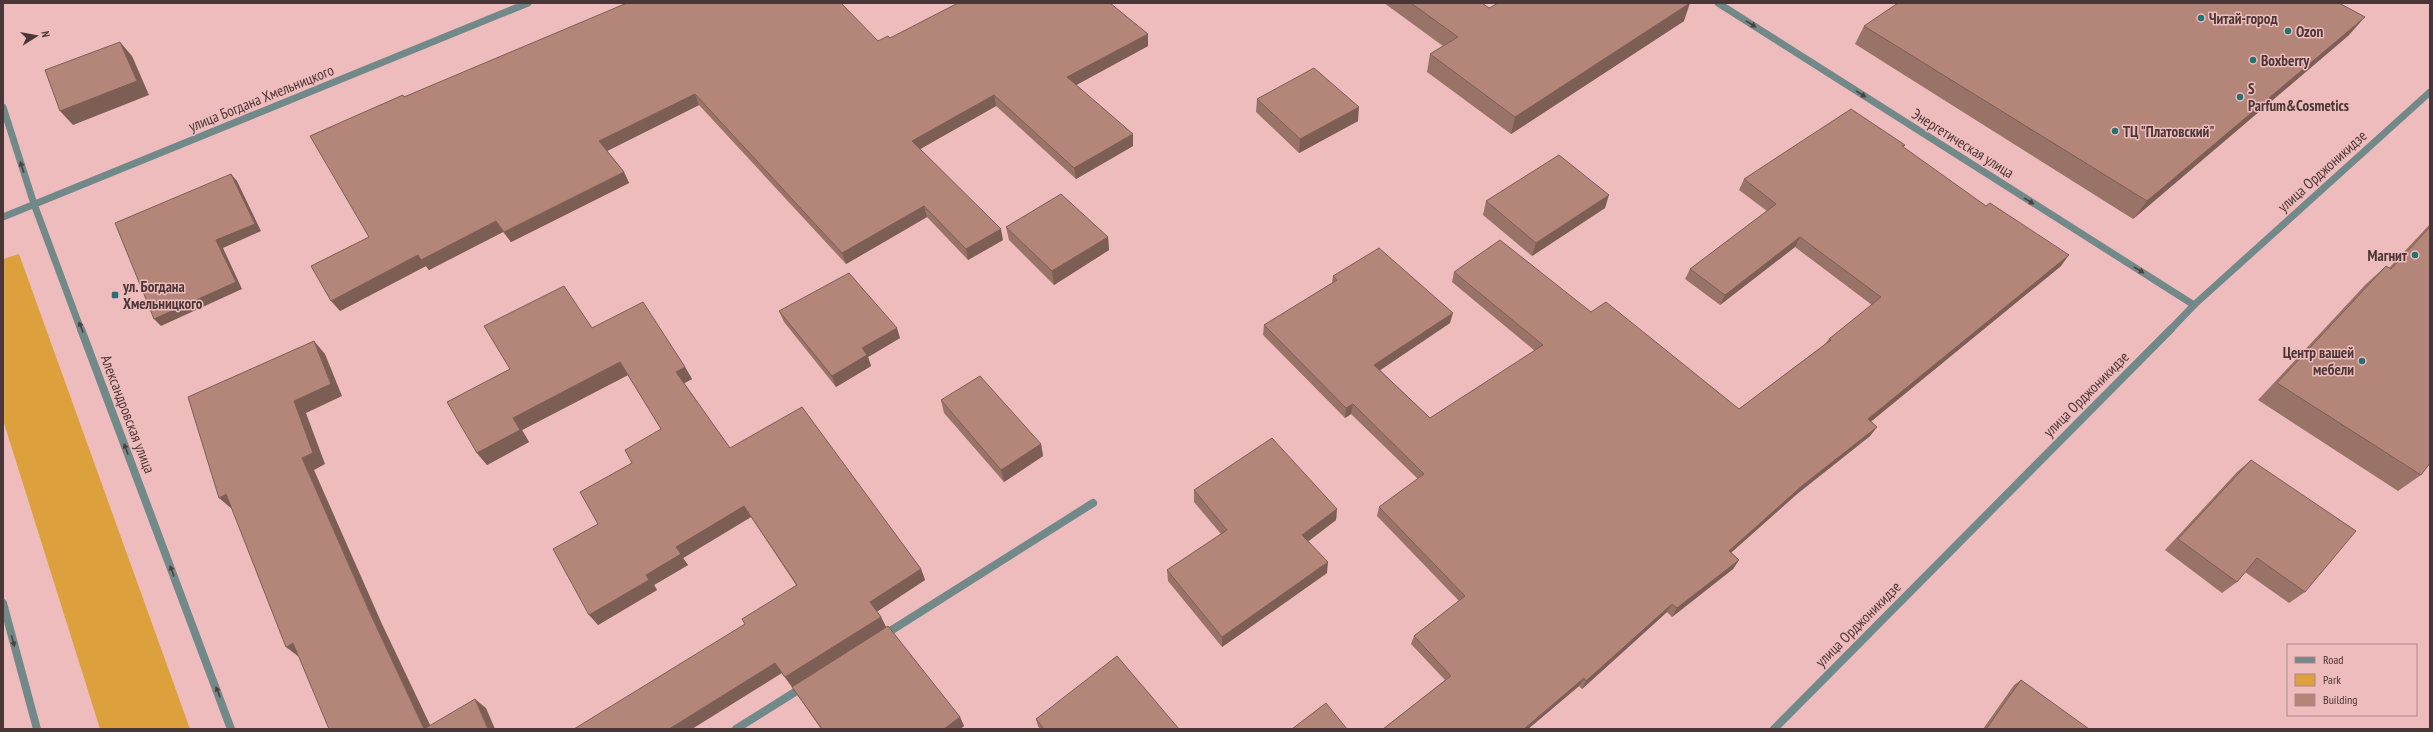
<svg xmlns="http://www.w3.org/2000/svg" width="2433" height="732" font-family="'PT Sans Narrow',sans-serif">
<rect width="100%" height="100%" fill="#efbcbd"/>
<!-- green -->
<polygon fill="#dca13c" points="19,254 190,729 100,729 3,420 3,259"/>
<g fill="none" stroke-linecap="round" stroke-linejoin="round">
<!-- service -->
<g stroke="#72898a" stroke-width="8">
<polyline points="884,635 1093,503"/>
<polyline points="736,729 803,687"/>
</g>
<!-- minor-far1 -->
<g stroke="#72898a" stroke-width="7">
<polyline points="1718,3 2194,305"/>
<polyline points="3,217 528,3"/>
<polyline points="2170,330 2194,305 2430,92"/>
</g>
<!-- minor -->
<polyline stroke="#72898a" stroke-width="8" points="1774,729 2171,329"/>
<!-- tertiary-far1 -->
<polyline stroke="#72898a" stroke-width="7" points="3,107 34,204 81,330"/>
<!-- tertiary -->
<g stroke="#72898a" stroke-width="8">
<polyline points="81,329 231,729"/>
<polyline points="3,603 37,729"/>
</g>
</g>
<!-- wall -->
<g fill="#9a7368">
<polygon points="1384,3 1482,3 1489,8 1684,21 1511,134 1427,72 1430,54 1443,46"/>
<polygon points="1864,26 2349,35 2133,219 1855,44"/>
<polygon points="1148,34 1148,46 1076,85 1133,146 1076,179 996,106 920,149 1003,240 968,260 927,217 846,264 699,105 607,151 624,172 629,183 511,242 503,232 429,270 426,266 340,311 369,237 404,97 878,41 890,38"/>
<polygon points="1257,99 1358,121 1299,153 1256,112"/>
<polygon points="1905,145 1903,147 2061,266 1871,421 1877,427 1870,436 1797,494 1731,552 1739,560 1733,569 1672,617 1667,612 1582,689 1579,686 1528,729 1383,729 1445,680 1411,644 1414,636 1459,601 1377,516 1379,507 1418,479 1351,414 1345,418 1263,335 1264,325 1332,283 1333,276 1450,323 1380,370 1430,418 1535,351 1452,282 1454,272 1591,312 1739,409 1825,344 1829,339 1872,305 1795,247 1720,305 1685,279 1690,269 1767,211 1739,190 1744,179"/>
<polygon points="1486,201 1605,208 1532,256 1483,215"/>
<polygon points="2430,224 2430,463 2421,475 2398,491 2258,400 2366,284 2386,266 2389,268"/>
<polygon points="1006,227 1108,237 1109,250 1054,285 1009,240"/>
<polygon points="779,311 900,338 868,357 871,366 836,387 784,322"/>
<polygon points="592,328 685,367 692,379 684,383 730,448 921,569 925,580 877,611 881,617 886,627 960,717 964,726 960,729 821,729 792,687 745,624 796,585 751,517 683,558 688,565 654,585 657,590 598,625 598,524 632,463 661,429 628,375 522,430 529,442 487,465 477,453"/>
<polygon points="941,400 1041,444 1043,456 1004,482 944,413"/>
<polygon points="2251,460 2305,592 2289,603 2245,572 2237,582 2222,593 2165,550 2237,472"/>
<polygon points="1194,490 1337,509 1336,520 1308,541 1327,573 1222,647 1168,581 1167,570 1221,534 1194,502"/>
<polygon points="2021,680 2089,729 1983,729 2014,685"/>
<polygon points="1036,719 1179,729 1040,729 1038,726"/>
</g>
<!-- shaded-wall -->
<g fill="#7d5e55">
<polygon points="1690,3 1684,21 1511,134 1515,117"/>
<polygon points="2365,17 2349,35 2133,219 2147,201"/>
<polygon points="1148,34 1148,46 1069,89 1067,77"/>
<polygon points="120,42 132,56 149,95 73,125 60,111"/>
<polygon points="695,94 699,105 605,152 599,141"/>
<polygon points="994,95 996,106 915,152 912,141"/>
<polygon points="1359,107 1358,121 1299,153 1300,139"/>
<polygon points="1133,134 1133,146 1076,179 1074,168"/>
<polygon points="624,172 629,183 511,242 504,232"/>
<polygon points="231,174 237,181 261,231 223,248 242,289 161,326 154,319 216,240"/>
<polygon points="1609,195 1605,208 1532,256 1536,243"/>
<polygon points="924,206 927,217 846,264 842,253"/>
<polygon points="496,221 503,232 429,270 426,266 340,311 331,301 418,255"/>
<polygon points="1001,229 1003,240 968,260 966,249"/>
<polygon points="1108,237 1109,250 1054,285 1052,271"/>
<polygon points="1800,237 1795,247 1720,305 1725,295"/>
<polygon points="2069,255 2061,266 1862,429 1868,419"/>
<polygon points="1453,313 1450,323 1373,375 1374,365"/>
<polygon points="897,328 900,338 868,357 871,366 836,387 832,376 862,348"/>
<polygon points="314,341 325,354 342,396 306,413 325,464 314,470 382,624 432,729 424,729 370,613 302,458 294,401"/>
<polygon points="620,362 628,375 522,430 529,442 487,465 477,453 513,418"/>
<polygon points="685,367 692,379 683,384 676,372"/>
<polygon points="1353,404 1351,414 1345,418 1346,408"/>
<polygon points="1877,427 1870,436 1797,494 1724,559 1729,551 1803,485"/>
<polygon points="1041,444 1043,456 1004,482 1001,470"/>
<polygon points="226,494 232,509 219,498"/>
<polygon points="744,506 751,517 683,558 688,565 654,585 657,590 598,625 589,615 676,547"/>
<polygon points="1337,509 1336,520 1301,547 1302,535"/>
<polygon points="1739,560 1733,569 1672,617 1677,608"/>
<polygon points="1328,562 1327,573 1222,647 1222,637"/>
<polygon points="921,569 925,580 875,613 870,602"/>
<polygon points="1672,604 1667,612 1582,689 1586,681"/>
<polygon points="881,617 886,627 792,687 785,677"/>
<polygon points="293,643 299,657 286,647"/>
<polygon points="775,663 782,673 692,729 669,729"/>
<polygon points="1584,678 1579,686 1528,729 1524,729"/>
<polygon points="475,699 486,708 495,729 488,729"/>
<polygon points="960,717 964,726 960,729 944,729"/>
</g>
<!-- building -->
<g fill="#b38679" stroke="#7d5e55">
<polygon points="627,3 841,3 878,41 888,36 890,38 958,3 1110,3 1148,34 1067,77 1133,134 1074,168 994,95 912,141 1001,229 966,249 924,206 842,253 695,94 599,141 624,172 504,232 496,221 421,260 418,255 331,301 311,266 369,237 310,136 403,95 404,97"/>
<polygon points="1411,3 1482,3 1489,8 1498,3 1690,3 1515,117 1430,54 1458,37"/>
<polygon points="1898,3 2339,3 2365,17 2147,201 1864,26"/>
<polygon points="120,42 137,81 60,111 45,70"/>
<polygon points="1314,68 1359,107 1300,139 1257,99"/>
<polygon points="1851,109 1905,145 1902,146 1986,206 1990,203 2069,255 1868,419 1877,427 1803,485 1729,551 1739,560 1677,608 1672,604 1586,681 1584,678 1524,729 1383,729 1451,676 1414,636 1465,596 1379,507 1424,474 1353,404 1346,408 1264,325 1337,280 1333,276 1379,248 1453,313 1374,365 1430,418 1543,345 1454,272 1500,240 1591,312 1606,302 1739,409 1831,340 1829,339 1881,297 1800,237 1725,295 1690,269 1776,204 1744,179"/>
<polygon points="1559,155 1609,195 1536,243 1486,201"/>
<polygon points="231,174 255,224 216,240 236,282 154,319 115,223"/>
<polygon points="1061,194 1108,237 1052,271 1006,227"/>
<polygon points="2430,227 2430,463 2421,475 2277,383 2386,266 2391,269"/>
<polygon points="849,273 897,328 862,348 867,355 832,376 779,311"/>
<polygon points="564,286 592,328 643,302 685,367 676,372 730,448 802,407 921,569 870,602 881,617 785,677 775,663 669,729 574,729 745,624 742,619 797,585 744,506 676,547 681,554 646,575 649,580 589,615 553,549 598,524 580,492 632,463 625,450 661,429 620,362 513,418 520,430 477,453 447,402 510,369 484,326"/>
<polygon points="314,341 331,384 294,401 313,453 302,458 370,613 424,729 475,699 488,729 329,729 293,643 286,647 226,494 219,498 188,397"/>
<polygon points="980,376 1041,444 1001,470 941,400"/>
<polygon points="1272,438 1337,509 1302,535 1328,562 1222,637 1167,570 1227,530 1194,490"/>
<polygon points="2251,460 2356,531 2305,592 2257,558 2237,582 2178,539"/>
<polygon points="888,626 960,717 944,729 822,729 792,687"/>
<polygon points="1117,656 1179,729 1044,729 1036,719"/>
<polygon points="2021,680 2089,729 1986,729"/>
<polygon points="1326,703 1347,729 1292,729"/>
</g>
<!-- one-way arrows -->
<defs><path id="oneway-solid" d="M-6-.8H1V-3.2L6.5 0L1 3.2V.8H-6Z"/></defs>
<g fill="#4e3e3e">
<use href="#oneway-solid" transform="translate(1751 24) rotate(32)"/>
<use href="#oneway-solid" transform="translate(1861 94) rotate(32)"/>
<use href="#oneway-solid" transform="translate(22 167) rotate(-108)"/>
<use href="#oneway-solid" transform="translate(2029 201) rotate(32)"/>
<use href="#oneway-solid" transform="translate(2139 270) rotate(32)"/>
<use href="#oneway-solid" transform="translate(81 327) rotate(-111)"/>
<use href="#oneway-solid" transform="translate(126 449) rotate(-111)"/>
<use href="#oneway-solid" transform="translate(172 571) rotate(-111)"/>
<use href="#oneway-solid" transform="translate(13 641) rotate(75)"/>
<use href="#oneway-solid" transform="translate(218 692) rotate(-111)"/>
</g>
<!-- markers -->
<g fill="#267172" stroke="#efbcbd" stroke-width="1.5">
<circle cx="2201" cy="18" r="4"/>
<circle cx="2288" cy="31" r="4"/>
<circle cx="2253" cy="60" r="4"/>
<circle cx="2240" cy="97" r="4"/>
<circle cx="2115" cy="131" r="4"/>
<circle cx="2415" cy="255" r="4"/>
<rect x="111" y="291" width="8" height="8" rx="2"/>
<circle cx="2362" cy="361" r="4"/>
</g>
<g text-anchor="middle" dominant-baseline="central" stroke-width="3" stroke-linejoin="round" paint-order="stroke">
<!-- poi labels -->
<g font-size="15" font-weight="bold" fill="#4a3636" stroke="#efbcbd" text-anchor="start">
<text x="2209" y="18">Читай-город</text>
<text x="2296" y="31">Ozon</text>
<text x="2261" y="60">Boxberry</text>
<text x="2248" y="88">S<tspan x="2248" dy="17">Parfum&amp;Cosmetics</tspan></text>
<text x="2123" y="131">ТЦ "Платовский"</text>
<text x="2407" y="255" text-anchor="end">Магнит</text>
<text x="123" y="286">ул. Богдана<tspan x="123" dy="17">Хмельницкого</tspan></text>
<text x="2354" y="352" text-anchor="end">Центр вашей<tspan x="2354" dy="17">мебели</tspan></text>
</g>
<!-- street labels -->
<g font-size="15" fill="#4a3636" stroke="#efbcbd">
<text transform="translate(261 98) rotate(-22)">улица Богдана Хмельницкого</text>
<text transform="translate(1963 143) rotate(32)">Энергетическая улица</text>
<text transform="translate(2322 171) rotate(-42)">улица Орджоникидзе</text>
<text transform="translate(2086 394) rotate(-45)">улица Орджоникидзе</text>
<text transform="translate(128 414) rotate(69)">Александровская улица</text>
<text transform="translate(1858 624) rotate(-45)">улица Орджоникидзе</text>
</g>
</g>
<!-- border -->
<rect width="2433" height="732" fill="none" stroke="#4a3636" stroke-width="8"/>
<!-- legend -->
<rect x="2287" y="644" width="130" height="72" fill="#efbcbd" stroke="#ad8687"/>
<rect x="2295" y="657" width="20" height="6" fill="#72898a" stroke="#ad8687"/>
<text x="2323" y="664" font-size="12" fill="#4a3636">Road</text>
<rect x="2295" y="674" width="20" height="12" fill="#dca13c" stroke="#ad8687"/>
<text x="2323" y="684" font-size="12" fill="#4a3636">Park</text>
<rect x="2295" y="694" width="20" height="12" fill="#b38679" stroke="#ad8687"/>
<text x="2323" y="704" font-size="12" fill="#4a3636">Building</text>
<!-- north arrow -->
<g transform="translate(36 36) rotate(79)" stroke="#efbcbd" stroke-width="3" paint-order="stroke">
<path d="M0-3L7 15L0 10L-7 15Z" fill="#4a3636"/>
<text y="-6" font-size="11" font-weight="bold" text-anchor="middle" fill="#4a3636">N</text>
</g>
</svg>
